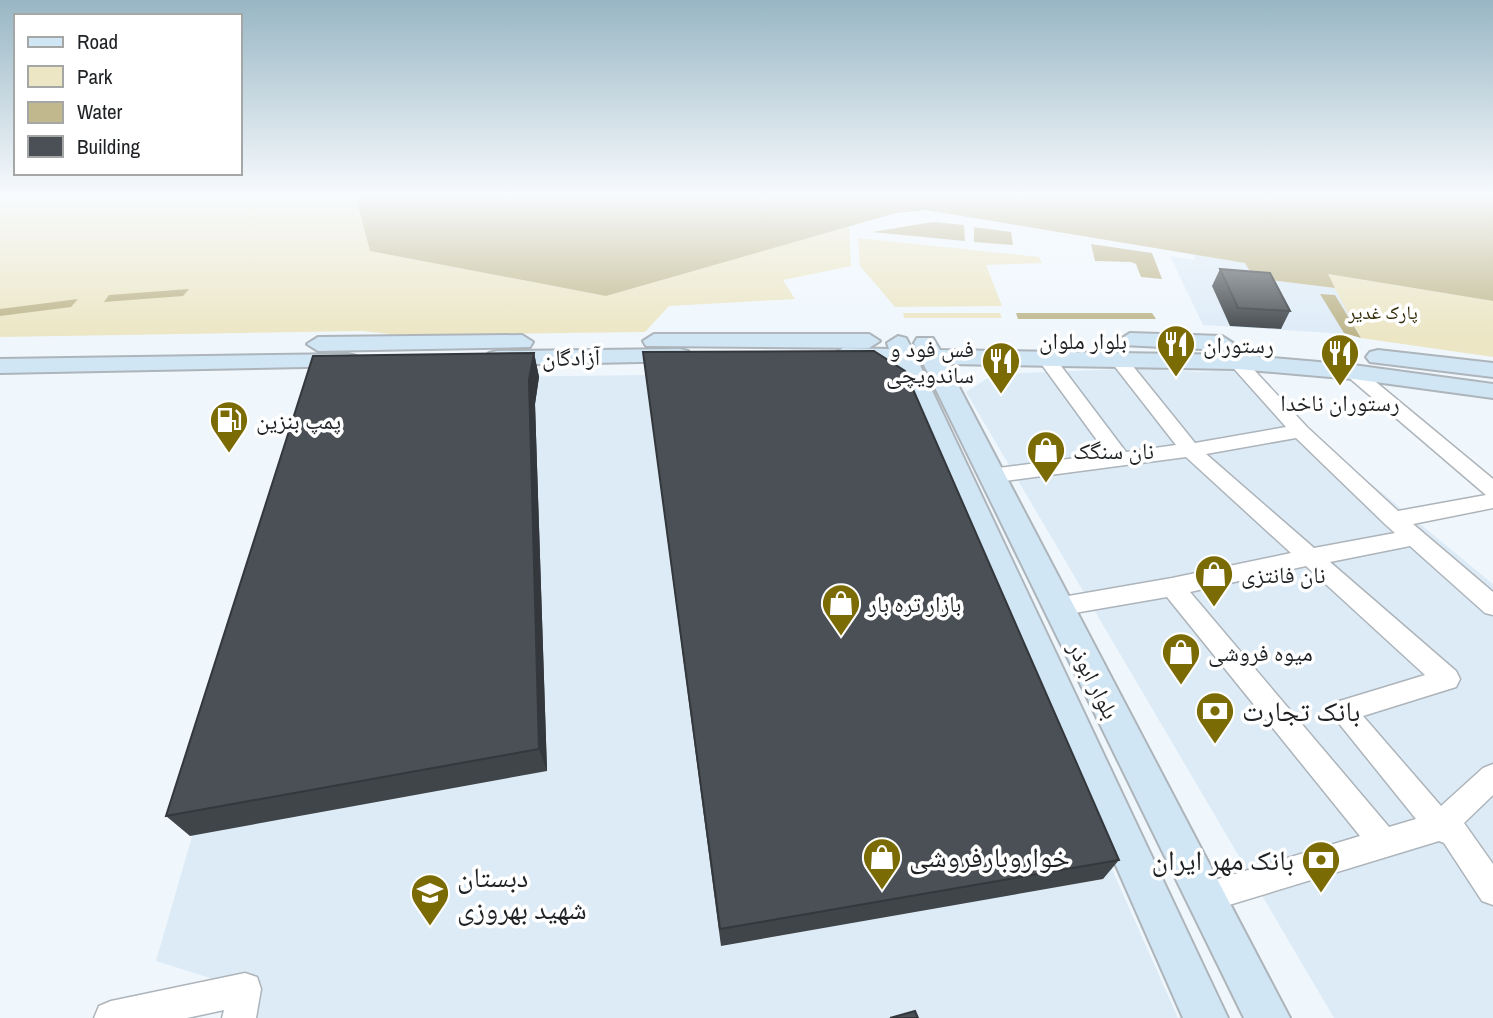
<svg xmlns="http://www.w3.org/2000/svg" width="1493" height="1018" font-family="'Archivo Narrow','Noto Naskh Arabic',sans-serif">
<rect width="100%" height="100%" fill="#eff7fd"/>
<!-- built -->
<g fill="#ddebf7">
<polygon points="1193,254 1245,263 1254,278 1335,288 1362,335 1203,325 1170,256 1195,260"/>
<polygon points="1146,368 1198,372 1233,370 1493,584 1493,1018 1334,1018 966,392 994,374"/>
<polygon points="646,375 871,375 901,394 1178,1018 241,1018 245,989 156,961 324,379"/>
</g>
<!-- green -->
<g fill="#ece6c4">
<polygon points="0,194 355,194 370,251 606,296 849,226 851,266 783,280 795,299 669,306 645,332 400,335 362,331 0,337"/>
<polygon points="858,238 1039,257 1042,263 986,265 1002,306 895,307 860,266"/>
<polygon points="1327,274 1493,301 1493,357 1361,338"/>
<polygon points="903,313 1000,313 1002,318 904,318"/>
</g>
<!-- forest -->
<g fill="#bdb489">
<polygon points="933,222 964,225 965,241 872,232"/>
<polygon points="974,227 1011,232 1013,245 974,242"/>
<polygon points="1091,244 1152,253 1162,279 1141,277 1136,264 1131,262 1095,261"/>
<polygon points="189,289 183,296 104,302 109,295"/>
<polygon points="1320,294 1335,295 1361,338 1344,333"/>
<polygon points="78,299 71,307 0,316 0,309"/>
<polygon points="1016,313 1152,313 1156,319 1018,319"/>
</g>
<!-- water -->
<polygon fill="#c1b98d" points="355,194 1493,194 1493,301 1328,274 1335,288 1254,278 1245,263 926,210 896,213 606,296 370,251"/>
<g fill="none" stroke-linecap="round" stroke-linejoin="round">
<!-- street casing -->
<g stroke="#adb4ba" stroke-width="3">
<g id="street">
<path d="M 1046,353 L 1052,354 L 1126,452 L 1176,445 L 1109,359 L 1118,354 L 1124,355 L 1195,443 L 1286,427 L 1228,362 L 1237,357 L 1243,358 L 1307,427 L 1398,511 L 1486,495 L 1347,376 L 1344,372 L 1347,368 L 1359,368 L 1493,479 L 1493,508 L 1413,524 L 1493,592 L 1493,615 L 1485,613 L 1410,546 L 1330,562 L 1456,671 L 1460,679 L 1456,687 L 1363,716 L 1441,806 L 1483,768 L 1493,764 L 1493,795 L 1464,823 L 1493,864 L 1493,905 L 1482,901 L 1444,843 L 1439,841 L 1206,912 L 1195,908 L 1191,897 L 1195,886 L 1360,836 L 1167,597 L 1057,616 L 1049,614 L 1045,607 L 1049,600 L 1057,598 L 1172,578 L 1291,553 L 1186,457 L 990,483 L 983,481 L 980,476 L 983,471 L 990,469 L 1107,454 L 1037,358 ZM 1296,438 L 1386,525 L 1395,533 L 1314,548 L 1206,454 ZM 1306,566 L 1425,675 L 1333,703 L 1329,711 L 1416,819 L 1389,827 L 1190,592 Z"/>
<polygon points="245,973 257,977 261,989 256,1018 222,1018 224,1010 187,1018 94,1018 99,1006 111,1001"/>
</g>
</g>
<!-- secondary casing -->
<g stroke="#adb4ba" stroke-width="4">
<g id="secondary">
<polygon points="1130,333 1222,336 1233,343 1222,350 1122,345 1119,340"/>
<polygon points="654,334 869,334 880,341 869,348 646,346 643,341"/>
<polygon points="522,335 533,342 530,347 318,351 307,344 318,337"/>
<polygon points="898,336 906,338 912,349 917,349 914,343 917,338 933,338 940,350 1237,355 1353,365 1493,384 1493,398 1353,379 1237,369 947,364 1290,1018 1244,1018 923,363 919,363 1228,1018 1183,1018 895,363 843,362 832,355 843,348 889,349 887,343"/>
<polygon points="680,349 688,351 692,356 688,361 497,365 489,363 485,358 489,353 497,351"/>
<polygon points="1378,350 1493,363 1493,377 1370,362 1366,357 1370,352"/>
<polygon points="348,354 356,356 360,361 356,366 0,373 0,359"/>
</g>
</g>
<!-- street -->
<use href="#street" fill="#fff" fill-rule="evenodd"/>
<!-- secondary -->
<use href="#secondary" fill="#d1e6f5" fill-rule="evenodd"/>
</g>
<!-- wall -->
<g fill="#404549">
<polygon points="1220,269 1290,311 1281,329 1230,326 1212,286"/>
<polygon points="643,352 1119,860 1103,879 721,946"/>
<polygon points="534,353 539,377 535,404 547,771 190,836 166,816"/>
</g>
<!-- shaded-wall -->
<polygon fill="#34383c" points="534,353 539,377 535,404 547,771 539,749 529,380"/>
<!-- building -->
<g fill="#4a5055" stroke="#34383c" stroke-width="2">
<polygon points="1220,269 1270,273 1290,311 1238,308"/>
<polygon points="874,351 905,371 1119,860 720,929 643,352"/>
<polygon points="534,353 529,380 539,749 166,816 313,356"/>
<polygon points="915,1011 918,1018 890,1018"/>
</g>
<!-- sky -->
<linearGradient id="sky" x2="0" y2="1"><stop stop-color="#98b6c4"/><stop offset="0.58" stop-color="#f8fbfe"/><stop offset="1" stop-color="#f8fbfe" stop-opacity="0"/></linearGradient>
<rect width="1493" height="337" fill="url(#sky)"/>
<!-- icons -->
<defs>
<g id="restaurant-pin" transform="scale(2.0125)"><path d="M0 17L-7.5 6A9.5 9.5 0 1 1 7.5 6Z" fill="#7b6b04" stroke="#fff"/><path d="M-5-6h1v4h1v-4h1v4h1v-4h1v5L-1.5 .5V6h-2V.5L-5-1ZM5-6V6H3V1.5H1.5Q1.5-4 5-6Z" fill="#fff"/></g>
<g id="fuel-pin" transform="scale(2.0125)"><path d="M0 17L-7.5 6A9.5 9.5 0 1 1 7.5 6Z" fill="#7b6b04" stroke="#fff"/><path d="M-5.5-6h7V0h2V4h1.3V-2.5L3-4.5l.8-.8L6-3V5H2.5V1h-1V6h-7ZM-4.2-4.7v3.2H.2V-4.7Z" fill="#fff"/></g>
<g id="shop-pin" transform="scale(2.0125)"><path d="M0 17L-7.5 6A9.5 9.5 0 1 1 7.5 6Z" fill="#7b6b04" stroke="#fff"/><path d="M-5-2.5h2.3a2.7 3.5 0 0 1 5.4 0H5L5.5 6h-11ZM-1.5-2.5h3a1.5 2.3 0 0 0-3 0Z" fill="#fff"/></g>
<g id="bank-pin" transform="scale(2.0125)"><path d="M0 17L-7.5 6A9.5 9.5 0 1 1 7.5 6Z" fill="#7b6b04" stroke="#fff"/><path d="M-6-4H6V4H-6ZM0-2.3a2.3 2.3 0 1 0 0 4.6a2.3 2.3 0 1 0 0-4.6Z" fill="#fff"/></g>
<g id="school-pin" transform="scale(2.0125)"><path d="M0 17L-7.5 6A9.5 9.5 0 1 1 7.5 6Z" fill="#7b6b04" stroke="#fff"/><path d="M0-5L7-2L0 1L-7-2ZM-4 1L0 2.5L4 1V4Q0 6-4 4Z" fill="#fff"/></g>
</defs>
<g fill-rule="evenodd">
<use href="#restaurant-pin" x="1176" y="344"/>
<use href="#restaurant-pin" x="1340" y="353"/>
<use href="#restaurant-pin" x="1001" y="361"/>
<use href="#fuel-pin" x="229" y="420"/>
<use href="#shop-pin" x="1046" y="450"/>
<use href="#shop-pin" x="1214" y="574"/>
<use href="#shop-pin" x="841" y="603"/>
<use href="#shop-pin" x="1181" y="652"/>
<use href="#bank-pin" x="1215" y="711"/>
<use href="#shop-pin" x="882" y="857"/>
<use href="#bank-pin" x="1321" y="860"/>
<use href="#school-pin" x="430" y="893"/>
</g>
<g text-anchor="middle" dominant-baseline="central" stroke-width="7" stroke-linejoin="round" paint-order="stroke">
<!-- far-park labels -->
<g font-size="19" fill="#322b06" stroke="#fff">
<text x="1383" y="312">پارک غدیر</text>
</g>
<!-- street labels -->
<g font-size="23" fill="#1f2224" stroke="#fff">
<text x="1083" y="340">بلوار ملوان</text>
<text transform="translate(571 357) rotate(-1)">آزادگان</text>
<text transform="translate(1094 680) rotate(63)">بلوار ابوذر</text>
</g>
<!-- poi labels -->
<g font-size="23" fill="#1f2224" stroke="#fff" text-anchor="start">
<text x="1203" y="344">رستوران</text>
<text x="974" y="348" text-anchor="end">فس فود و<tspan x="974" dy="26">ساندویچی</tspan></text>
<text x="1340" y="402" text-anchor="middle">رستوران ناخدا</text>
<text x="256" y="420">پمپ بنزین</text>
<text x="1073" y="450">نان سنگک</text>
<text x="1241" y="574">نان فانتزی</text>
<text x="868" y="603">بازار تره بار</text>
<text x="1208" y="652">میوه فروشی</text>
</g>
<!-- near-poi labels -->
<g font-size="28" fill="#1f2224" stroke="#fff" text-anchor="start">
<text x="1242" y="711">بانک تجارت</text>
<text x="909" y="857">خواروبارفروشی</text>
<text x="1294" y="860" text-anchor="end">بانک مهر ایران</text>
<text x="457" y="877">دبستان<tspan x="457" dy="32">شهید بهروزی</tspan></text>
</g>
</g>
<!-- legend -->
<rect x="14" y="14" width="228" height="161" fill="#ffffff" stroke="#a5a7a7" stroke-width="2"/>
<rect x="28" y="37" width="35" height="10" fill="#d1e6f5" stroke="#a5a7a7" stroke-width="2"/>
<text x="77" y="49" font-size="21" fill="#1f2224">Road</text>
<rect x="28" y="66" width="35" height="21" fill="#ece6c4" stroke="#a5a7a7" stroke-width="2"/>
<text x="77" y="84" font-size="21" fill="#1f2224">Park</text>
<rect x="28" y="102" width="35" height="21" fill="#c1b98d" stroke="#a5a7a7" stroke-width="2"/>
<text x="77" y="119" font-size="21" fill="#1f2224">Water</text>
<rect x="28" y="136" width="35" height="21" fill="#4a5055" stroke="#a5a7a7" stroke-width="2"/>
<text x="77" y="154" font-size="21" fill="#1f2224">Building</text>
</svg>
